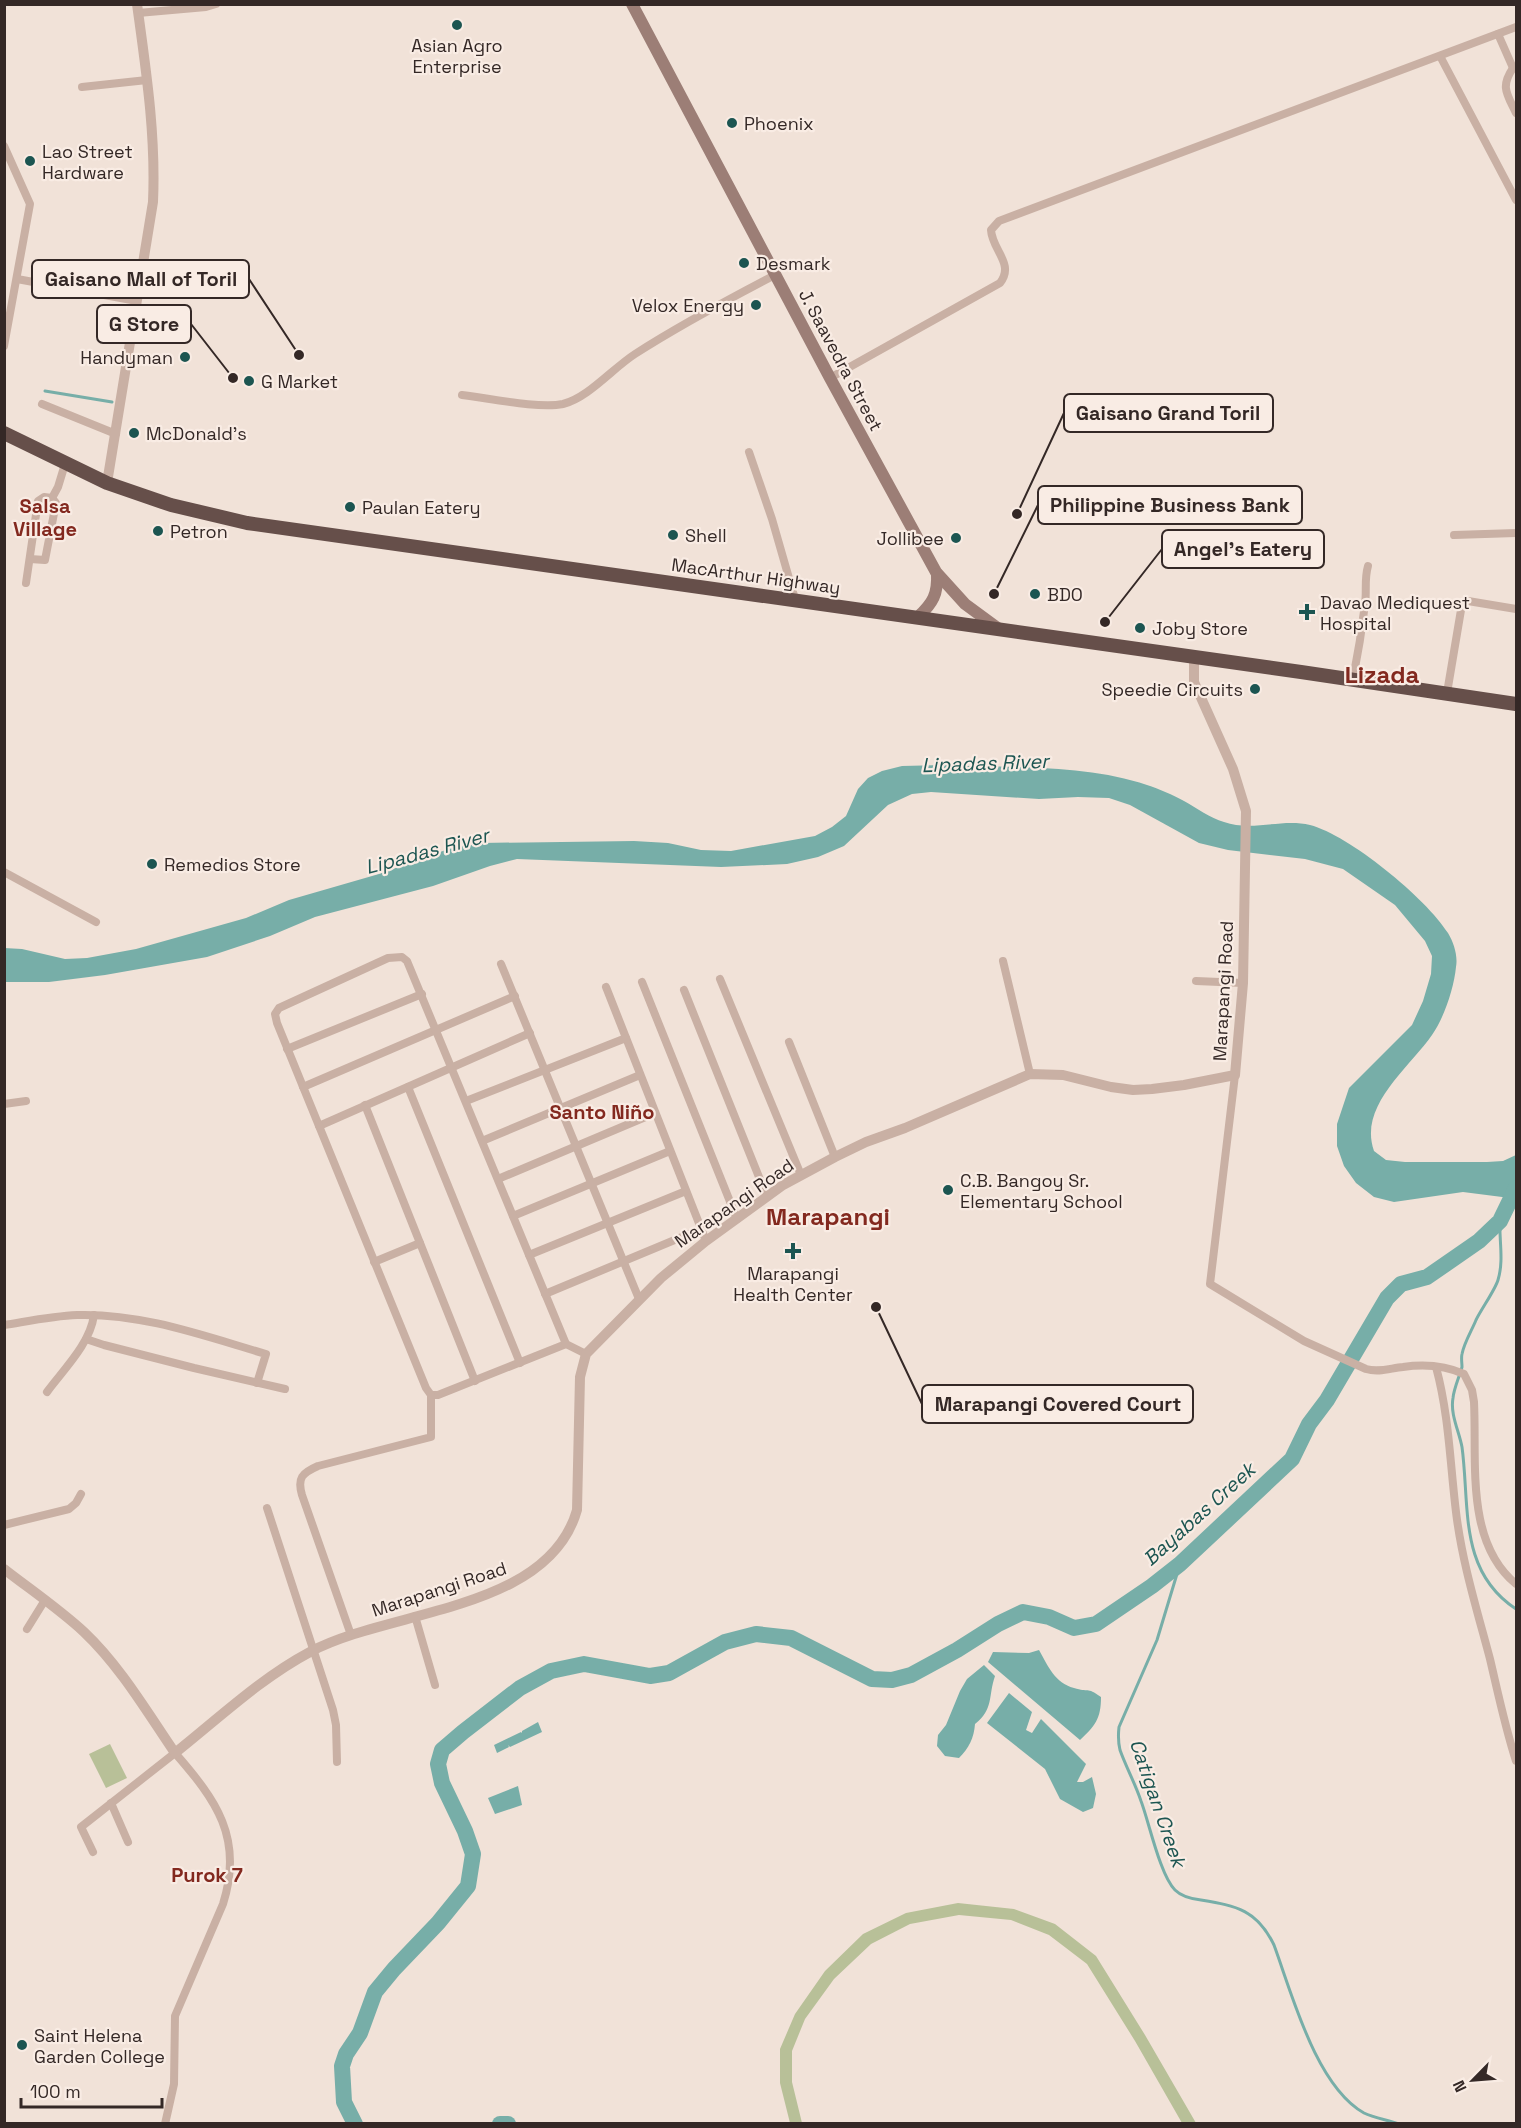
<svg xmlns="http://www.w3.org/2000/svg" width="1521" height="2128" font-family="'Space Grotesk',sans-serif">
<rect width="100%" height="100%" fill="#f1e2d8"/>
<!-- green -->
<g fill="#b8c098">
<polygon points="110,1744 127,1778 106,1788 89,1754"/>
<polygon points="958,1903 1014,1909 1055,1924 1096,1956 1145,2035 1196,2123 1182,2123 1135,2041 1087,1964 1049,1935 1011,1920 959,1915 910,1924 871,1944 834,1979 805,2019 792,2051 792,2082 802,2123 790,2123 780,2083 780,2049 795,2014 825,1971 863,1934 906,1913"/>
</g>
<!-- water -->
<g fill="#77aea8">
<path d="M 944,765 C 1009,768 1086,764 1147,785 C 1159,789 1173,795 1184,801 C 1197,808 1210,818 1224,822 C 1252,832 1282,818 1310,825 C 1349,835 1426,898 1448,933 C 1454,943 1458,956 1456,967 C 1454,988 1444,1018 1432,1035 C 1409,1068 1358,1106 1374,1151 L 1386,1160 L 1405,1162 L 1487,1162 L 1503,1161 L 1516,1155 L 1516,1197 L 1510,1198 L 1463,1192 L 1394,1202 L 1374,1197 L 1356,1183 L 1344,1166 L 1337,1146 L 1337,1124 L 1349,1088 L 1412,1025 L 1423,1001 L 1431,974 L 1432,956 L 1425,941 L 1395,905 L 1343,869 L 1305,859 L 1228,850 L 1199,843 L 1130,805 L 1109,798 L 1078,797 L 1039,799 L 931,792 L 912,794 L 888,805 L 844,846 L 818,857 L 787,864 L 721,867 L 517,859 L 490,866 L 433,886 L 315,917 L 270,936 L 207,957 L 105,975 L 49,982 L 5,982 L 4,948 L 22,949 L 65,959 L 87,958 L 136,949 L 246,918 L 289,900 L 379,874 L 454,847 L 481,843 L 634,841 L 668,843 L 701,850 L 731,851 L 815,836 L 832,827 L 846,816 L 858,789 L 868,778 L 882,771 L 902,766 Z"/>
<path d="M 1039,1650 C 1048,1666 1055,1683 1074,1688 C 1089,1693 1086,1686 1101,1697 C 1101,1719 1095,1726 1080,1740 L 988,1662 L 993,1652 L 1029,1653 Z"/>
<path d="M 984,1665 L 995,1676 C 988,1696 994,1709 975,1724 C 974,1738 969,1748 959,1758 L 945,1756 L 937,1746 L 938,1735 L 946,1725 L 960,1691 L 967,1679 Z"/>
<polygon points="1009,1693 1032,1712 1026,1730 1032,1733 1041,1719 1086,1764 1077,1782 1083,1782 1092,1777 1096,1794 1093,1808 1083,1812 1060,1799 1045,1769 987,1723"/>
<polygon points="538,1722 542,1732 510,1747 508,1745 509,1747 497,1753 494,1745 521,1732 522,1733 522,1731"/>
<polygon points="518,1786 522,1805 495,1814 488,1798"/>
</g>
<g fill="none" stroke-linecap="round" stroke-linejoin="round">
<!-- stream -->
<g stroke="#77aea8" stroke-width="3">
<polyline points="45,391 112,402"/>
<path d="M 1500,1221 C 1499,1241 1504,1260 1498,1280 C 1495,1290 1482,1308 1476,1320 C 1472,1330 1464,1343 1462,1354 C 1461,1358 1462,1363 1462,1367 C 1459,1378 1454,1388 1453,1398 C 1450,1414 1459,1431 1462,1447 C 1470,1506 1458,1571 1516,1609"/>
<path d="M 1180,1564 L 1157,1640 L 1119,1727 C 1118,1736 1118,1742 1120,1750 C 1126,1767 1135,1783 1141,1801 C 1149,1822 1160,1875 1175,1890 C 1182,1897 1192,1899 1201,1900 C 1237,1906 1257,1910 1274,1945 C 1292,1994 1316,2086 1364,2113 C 1374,2118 1388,2120 1399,2124"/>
</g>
<!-- river -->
<g stroke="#77aea8" stroke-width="16">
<polyline points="355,2124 344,2102 342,2066 346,2054 360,2033 375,1992 394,1969 438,1923 468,1886 473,1854 465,1831 442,1783 438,1764 442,1750 463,1732 520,1688 551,1671 584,1664 650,1676 669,1673 725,1642 756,1634 791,1638 872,1679 892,1680 911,1675 957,1650 998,1624 1023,1612 1049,1617 1074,1628 1096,1624 1152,1586 1180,1564 1292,1459 1309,1424 1327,1400 1387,1298 1401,1284 1427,1277 1479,1241 1500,1221 1516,1188"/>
<polyline points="500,2124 508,2124"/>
</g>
<!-- minor -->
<g stroke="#c9b0a4" stroke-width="8">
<polyline points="138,13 206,7 216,4"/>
<polyline points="1498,34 1513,68"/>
<polyline points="1440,56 1516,200"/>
<path d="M 1516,67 L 1513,68 C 1500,87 1507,94 1516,113"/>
<polyline points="82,87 147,80"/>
<polyline points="4,146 30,204 4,346"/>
<polyline points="17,279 137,301"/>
<path d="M 830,378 L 1000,283 C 1015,264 992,250 991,230 L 999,221 L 1516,27"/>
<path d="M 462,395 C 488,398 539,409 563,404 C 588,398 613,368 635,354 C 680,325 727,300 775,275"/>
<polyline points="42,404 116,434"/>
<polyline points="749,452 772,519 795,599"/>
<polyline points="1454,535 1516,533"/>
<polyline points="30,559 45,560 56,503 52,498"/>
<polyline points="26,583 38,501 44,497 52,498 58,487 65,464"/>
<path d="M 1353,679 C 1358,654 1362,629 1365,604 C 1367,590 1364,580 1368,566"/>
<polyline points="1447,693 1461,610 1464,603 1468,601 1516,609"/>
<polyline points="4,872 96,922"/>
<polyline points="1003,961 1030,1074"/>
<polyline points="501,964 639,1299"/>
<polyline points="720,979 801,1175"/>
<polyline points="1196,981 1243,983"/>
<polyline points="642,982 737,1219"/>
<polyline points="606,987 706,1241"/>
<polyline points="684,990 767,1197"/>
<polyline points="789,1042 835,1157"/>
<polyline points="287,1049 422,994"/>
<path d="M 1235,1075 L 1210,1284 L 1304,1341 L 1366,1369 C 1379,1373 1391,1368 1403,1367 C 1424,1364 1446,1366 1464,1374 L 1472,1390 L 1474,1402 C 1477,1462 1465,1542 1516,1584"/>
<polyline points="303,1087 515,996"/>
<polyline points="408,1087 520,1363"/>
<polyline points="466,1101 626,1038"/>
<polyline points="4,1104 26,1101"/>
<polyline points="365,1105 475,1381"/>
<polyline points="319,1126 530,1033"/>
<polyline points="482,1141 640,1075"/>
<polyline points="498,1179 655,1113"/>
<polyline points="513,1216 670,1151"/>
<polyline points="529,1255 686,1191"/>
<polyline points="374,1262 420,1243"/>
<polyline points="545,1294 701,1229"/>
<path d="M 4,1325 C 29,1321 53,1316 77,1315 C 142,1313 204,1336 266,1354 L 257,1383"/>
<polyline points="86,1339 104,1345 194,1368 285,1389"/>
<path d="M 1436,1367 C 1449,1415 1450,1463 1456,1512 C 1462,1562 1477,1610 1490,1659 C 1498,1693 1505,1727 1516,1761"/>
<path d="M 47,1392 C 64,1369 90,1344 94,1315"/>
<polyline points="431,1395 438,1395 566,1344"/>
<polyline points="267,1508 333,1710 336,1725 337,1762"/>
<polyline points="4,1525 69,1509 76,1503 81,1494"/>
<polyline points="415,1616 435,1685"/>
<polyline points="27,1629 45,1600"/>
<path d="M 351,1635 L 302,1495 C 297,1478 302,1473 318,1466 L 431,1437 L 431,1395 L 426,1388 L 277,1023 L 275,1014 L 279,1008 L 388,958 L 402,957 L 407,961 L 566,1344 L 586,1354"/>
<polyline points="111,1803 128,1842"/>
<path d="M 93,1852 L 81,1827 L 175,1753 C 216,1800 244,1838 223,1904 L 175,2016 L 174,2084 L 165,2124"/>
</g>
<!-- tertiary -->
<g stroke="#c9b0a4" stroke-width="10">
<path d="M 107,483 L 153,202 C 156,135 146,70 137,4"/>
<path d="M 4,1569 C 31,1590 59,1609 84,1632 C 120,1666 147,1712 175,1753 C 219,1718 261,1678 310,1652 C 390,1609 548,1612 577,1510 L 580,1377 L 586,1354 L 661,1278 L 706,1241 L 783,1185 L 835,1157 L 866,1142 L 905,1128 L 1030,1074 L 1063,1075 L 1111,1087 L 1133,1090 L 1152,1089 L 1184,1085 L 1235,1075 L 1243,983 L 1246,811 L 1233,769 L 1194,682 L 1194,657"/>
</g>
<!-- secondary -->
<g stroke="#9c7e76" stroke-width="12">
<polyline points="632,4 830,378 936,572 965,604 999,629"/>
<path d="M 918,617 C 933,603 938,594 937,574"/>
</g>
<!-- trunk -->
<polyline stroke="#664f4a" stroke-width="14" points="4,433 107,483 171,505 247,523 1301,672 1516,704"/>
</g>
<!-- markers -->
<g fill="#1c5551" stroke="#f9ece4" stroke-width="2">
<circle cx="457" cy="25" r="6"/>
<circle cx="732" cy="123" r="6"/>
<circle cx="30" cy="161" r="6"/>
<circle cx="744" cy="263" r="6"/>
<circle cx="756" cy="305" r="6"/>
<circle cx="185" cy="357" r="6"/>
<circle cx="249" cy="381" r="6"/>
<circle cx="134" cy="433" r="6"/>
<circle cx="350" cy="507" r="6"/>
<circle cx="158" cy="531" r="6"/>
<circle cx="673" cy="535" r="6"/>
<circle cx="956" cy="538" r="6"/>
<circle cx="1035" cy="594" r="6"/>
<path d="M1304 603h6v6h6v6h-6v6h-6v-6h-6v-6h6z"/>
<circle cx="1140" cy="628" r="6"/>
<circle cx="1255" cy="689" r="6"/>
<circle cx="152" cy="864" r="6"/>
<circle cx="948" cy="1190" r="6"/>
<path d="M790 1242h6v6h6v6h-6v6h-6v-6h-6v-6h6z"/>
<circle cx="22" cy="2045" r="6"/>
</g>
<g text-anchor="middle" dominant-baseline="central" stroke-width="4.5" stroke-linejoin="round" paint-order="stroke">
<!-- poi labels -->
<g font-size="18" fill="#342826" stroke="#f9ece4" text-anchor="start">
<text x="457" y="45" text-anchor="middle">Asian Agro<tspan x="457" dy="21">Enterprise</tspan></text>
<text x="744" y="123">Phoenix</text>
<text x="42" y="151">Lao Street<tspan x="42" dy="21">Hardware</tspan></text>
<text x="756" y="263">Desmark</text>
<text x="744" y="305" text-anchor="end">Velox Energy</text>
<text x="173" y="357" text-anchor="end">Handyman</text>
<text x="261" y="381">G Market</text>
<text x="146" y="433">McDonald's</text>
<text x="362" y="507">Paulan Eatery</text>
<text x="170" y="531">Petron</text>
<text x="685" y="535">Shell</text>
<text x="944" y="538" text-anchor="end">Jollibee</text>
<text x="1047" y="594">BDO</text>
<text x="1320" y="602">Davao Mediquest<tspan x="1320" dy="21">Hospital</tspan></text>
<text x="1152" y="628">Joby Store</text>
<text x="1243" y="689" text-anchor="end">Speedie Circuits</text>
<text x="164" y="864">Remedios Store</text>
<text x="960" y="1180">C.B. Bangoy Sr.<tspan x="960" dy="21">Elementary School</tspan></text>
<text x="793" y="1273" text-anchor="middle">Marapangi<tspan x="793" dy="21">Health Center</tspan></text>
<text x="34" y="2035">Saint Helena<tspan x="34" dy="21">Garden College</tspan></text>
</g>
<!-- street labels -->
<g font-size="18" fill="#342826" stroke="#f9ece4">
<text transform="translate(841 360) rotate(62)">J. Saavedra Street</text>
<text transform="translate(756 576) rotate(8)">MacArthur Highway</text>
<text transform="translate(1223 991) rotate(-87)">Marapangi Road</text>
<text transform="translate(734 1203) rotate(-35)">Marapangi Road</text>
<text transform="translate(439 1589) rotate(-18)">Marapangi Road</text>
</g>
<!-- neighbourhood labels -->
<g font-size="20" font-weight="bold" fill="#83291f" stroke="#f9ece4">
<text x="45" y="506">Salsa<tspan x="45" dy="23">Village</tspan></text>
<text x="602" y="1112">Santo Niño</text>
<text x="207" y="1875">Purok 7</text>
</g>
<!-- water labels -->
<g font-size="20" font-style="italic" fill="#1c5551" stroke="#f9ece4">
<text transform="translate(985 763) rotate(-2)">Lipadas River</text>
<text transform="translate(427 851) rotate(-15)">Lipadas River</text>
<text transform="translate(1199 1514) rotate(-42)">Bayabas Creek</text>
<text transform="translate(1158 1803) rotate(71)">Catigan Creek</text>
</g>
<!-- district labels -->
<g font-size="24" font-weight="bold" fill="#83291f" stroke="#f9ece4">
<text x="1382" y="674">Lizada</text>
<text x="828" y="1216">Marapangi</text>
</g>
</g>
<!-- callouts -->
<path fill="none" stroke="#342826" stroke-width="2" d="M299 355L249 279M233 378L191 324M1017 514L1064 413M994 594L1038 505M1105 622L1162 549M876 1307L922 1404"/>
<g fill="#342826" stroke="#f9ece4" stroke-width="2">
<circle cx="299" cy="355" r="6"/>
<circle cx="233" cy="378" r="6"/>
<circle cx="1017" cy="514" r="6"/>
<circle cx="994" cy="594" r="6"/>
<circle cx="1105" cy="622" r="6"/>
<circle cx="876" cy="1307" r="6"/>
</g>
<g fill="#f9ece4" stroke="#342826" stroke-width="2">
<rect x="32" y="260" width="217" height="38" rx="6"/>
<rect x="97" y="305" width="94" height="38" rx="6"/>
<rect x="1064" y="394" width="209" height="38" rx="6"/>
<rect x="1038" y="486" width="264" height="38" rx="6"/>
<rect x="1162" y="530" width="162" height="38" rx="6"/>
<rect x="922" y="1385" width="271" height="38" rx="6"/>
</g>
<g font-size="20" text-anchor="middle" font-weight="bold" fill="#342826">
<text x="141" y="286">Gaisano Mall of Toril</text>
<text x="144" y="331">G Store</text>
<text x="1168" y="420">Gaisano Grand Toril</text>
<text x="1170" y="512">Philippine Business Bank</text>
<text x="1243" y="556">Angel's Eatery</text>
<text x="1058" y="1411">Marapangi Covered Court</text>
</g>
<!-- border -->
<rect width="1521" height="2128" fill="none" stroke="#342826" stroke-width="12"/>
<!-- north arrow -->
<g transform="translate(1473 2080) rotate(245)" stroke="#f9ece4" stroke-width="4.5" paint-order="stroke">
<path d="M0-4.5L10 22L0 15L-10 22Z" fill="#342826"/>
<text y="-9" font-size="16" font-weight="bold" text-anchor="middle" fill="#342826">N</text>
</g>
<!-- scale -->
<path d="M21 2098v9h141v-9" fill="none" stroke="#342826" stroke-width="3"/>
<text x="30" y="2098" font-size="18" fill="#342826" stroke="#f9ece4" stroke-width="4.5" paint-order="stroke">100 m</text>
</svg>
